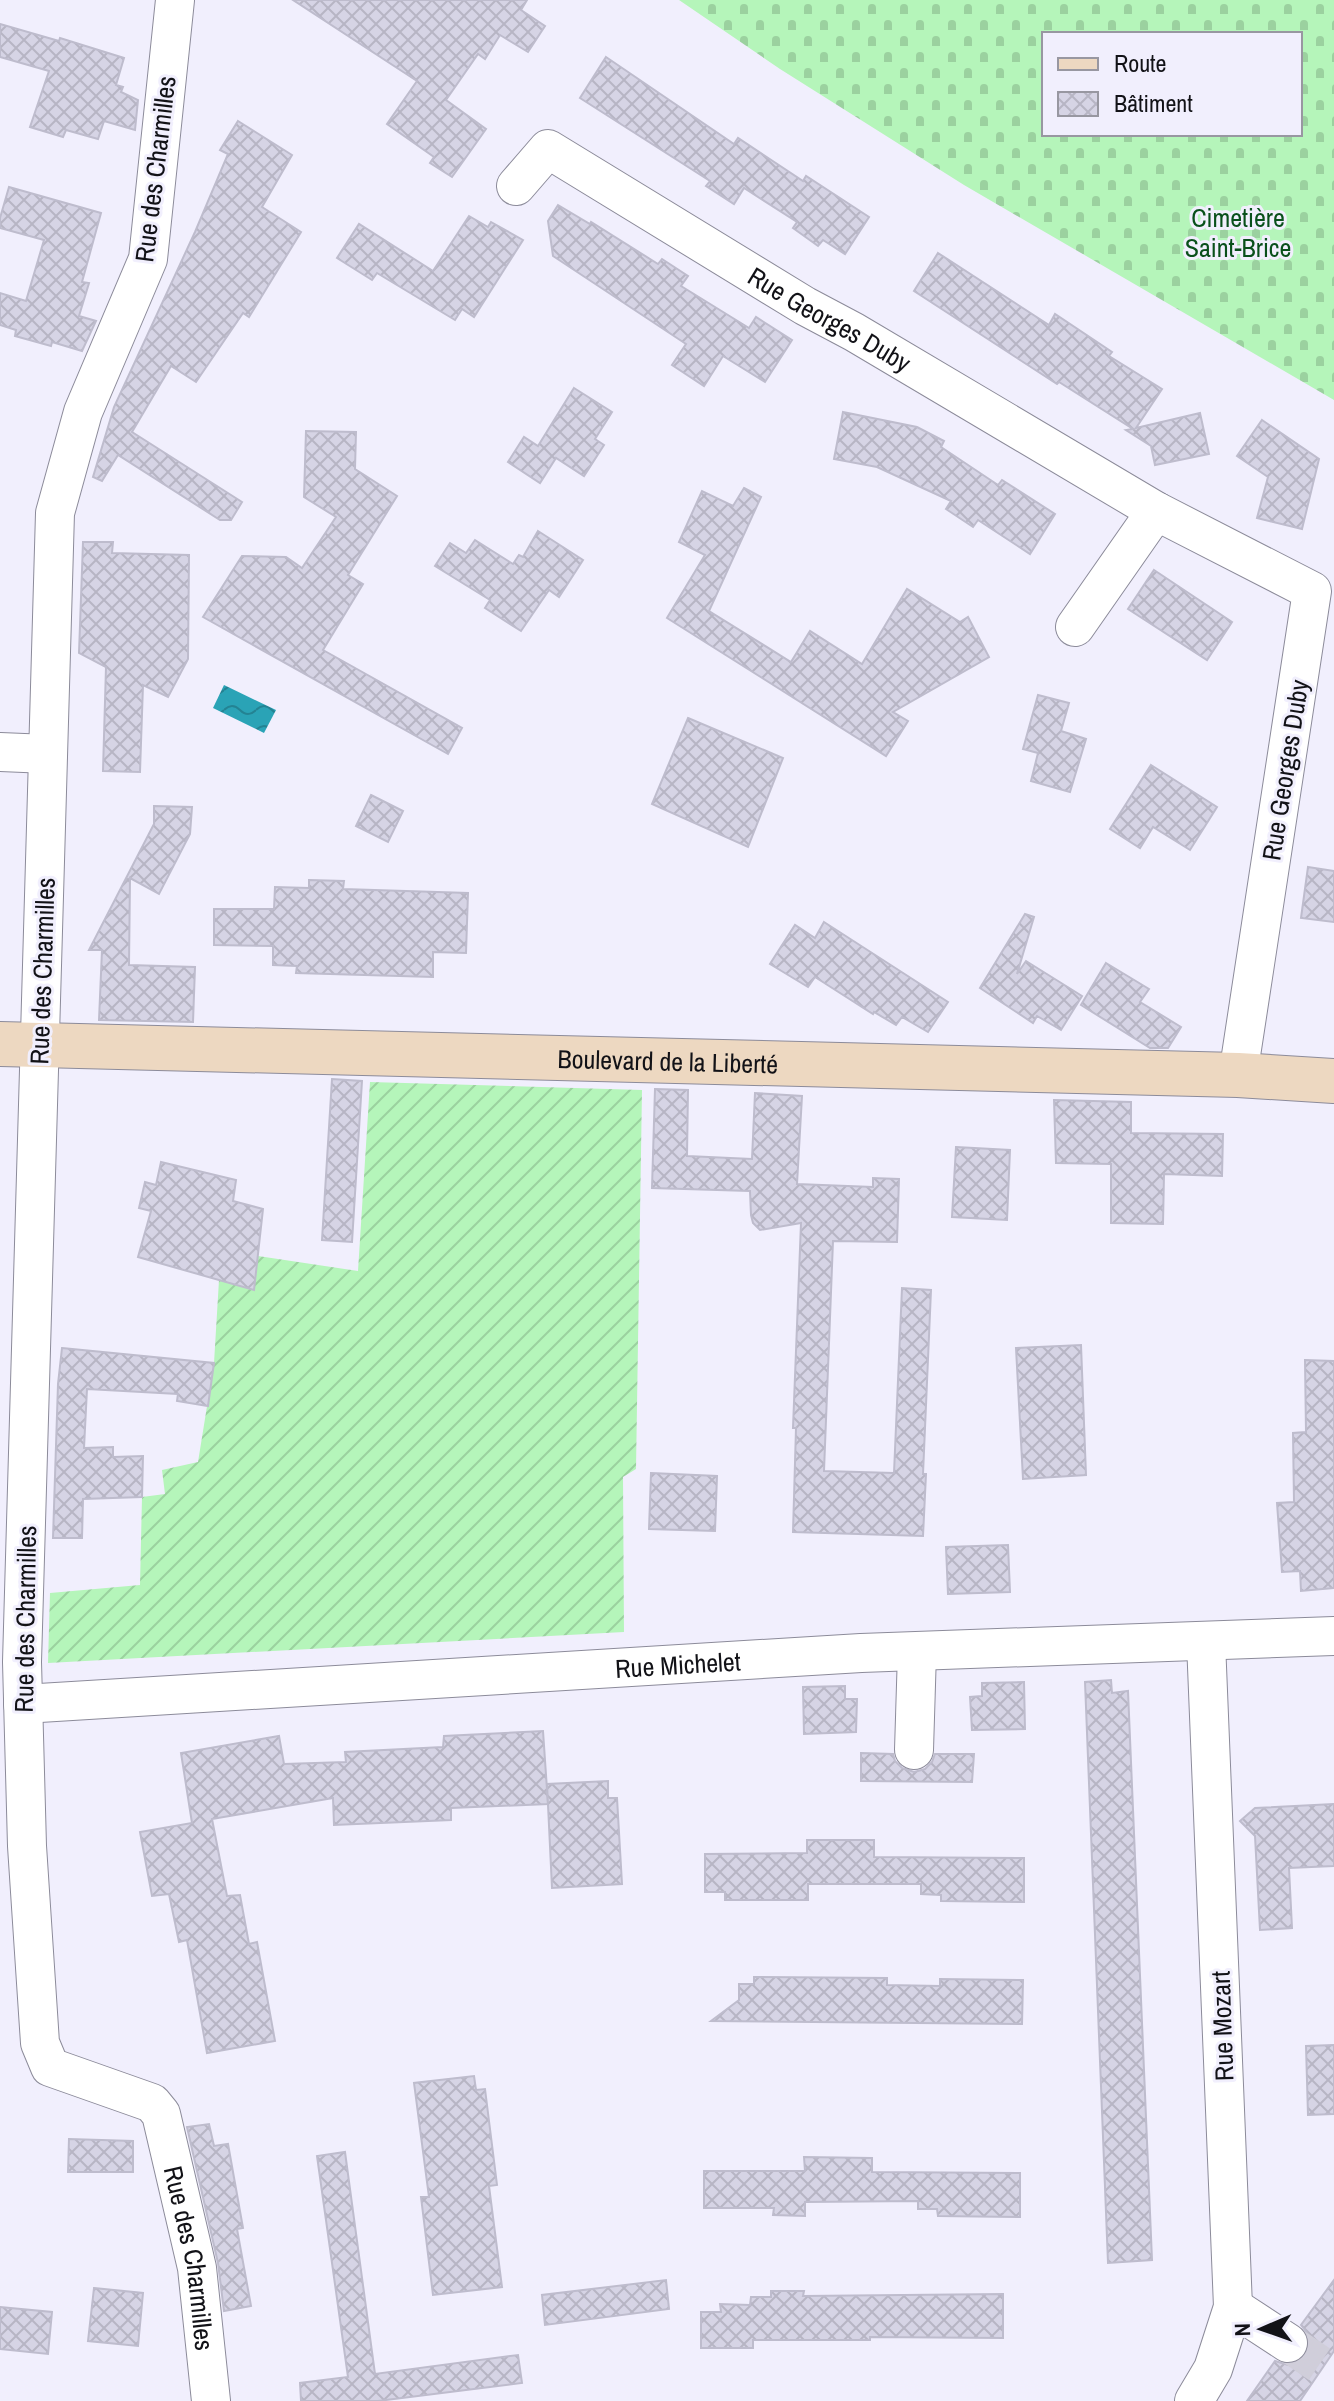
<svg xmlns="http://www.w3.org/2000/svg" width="1334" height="2401" font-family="'Archivo Narrow',sans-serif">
<defs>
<pattern id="cemetery-stones" width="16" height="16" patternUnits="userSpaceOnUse" patternTransform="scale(2)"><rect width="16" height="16" fill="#b5f5ba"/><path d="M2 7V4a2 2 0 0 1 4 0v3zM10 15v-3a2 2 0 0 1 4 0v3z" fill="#9bd19f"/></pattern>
<pattern id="garden-furrows" width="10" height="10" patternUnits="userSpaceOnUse" patternTransform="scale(2)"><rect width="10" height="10" fill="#b5f5ba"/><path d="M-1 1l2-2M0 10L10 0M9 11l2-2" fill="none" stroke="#9bd19f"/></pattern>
<pattern id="water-waves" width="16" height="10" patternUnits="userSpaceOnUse" patternTransform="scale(2)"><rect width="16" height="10" fill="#2aa3b6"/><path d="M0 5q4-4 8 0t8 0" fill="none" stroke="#238393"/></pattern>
<pattern id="building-cross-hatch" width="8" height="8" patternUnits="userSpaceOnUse" patternTransform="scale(2)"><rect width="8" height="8" fill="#d6d4e5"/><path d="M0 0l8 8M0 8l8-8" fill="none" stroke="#b7b5c4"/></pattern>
</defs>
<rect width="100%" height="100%" fill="#f1effd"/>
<!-- cemetery -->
<path fill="url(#cemetery-stones)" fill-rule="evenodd" d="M 679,0 L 1334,0 L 1334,400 L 964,185 L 780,69 ZM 1044,34 L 1300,34 L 1300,134 L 1044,134 Z"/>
<!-- garden -->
<polygon fill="url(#garden-furrows)" points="370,1082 642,1090 636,1469 623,1477 624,1632 48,1663 50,1593 140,1585 142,1497 165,1494 162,1470 198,1462 214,1363 219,1280 258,1256 358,1271"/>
<!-- water -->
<polygon fill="url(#water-waves)" points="224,685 276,710 264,733 213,708"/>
<!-- building -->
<g fill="url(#building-cross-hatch)" stroke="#bebccd" stroke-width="2">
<polygon points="293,0 527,0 521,10 545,26 528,52 500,35 485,59 478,54 446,100 486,129 452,177 430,163 434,157 387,124 417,81"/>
<polygon points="0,24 59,41 60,38 124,58 116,85 123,87 121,92 138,100 135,130 104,121 98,139 66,130 63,137 30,127 49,71 0,57"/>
<polygon points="606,57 734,144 738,138 803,181 806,176 869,217 845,254 823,240 818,246 793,228 797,222 744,188 734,204 706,186 710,181 580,98"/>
<polygon points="238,121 292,155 262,207 301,232 249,317 243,313 196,382 171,366 132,432 242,502 231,520 220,520 118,455 102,481 93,477 114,407 195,232 228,154 220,150"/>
<polygon points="9,187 101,213 82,282 89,283 79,316 96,321 82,351 52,342 51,346 15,336 16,330 0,325 0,293 26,301 44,240 0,228 0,218"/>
<polygon points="558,205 590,224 591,222 658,264 662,259 688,276 681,286 749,328 756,317 792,340 765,382 723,356 704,386 672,365 686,344 553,256 548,221"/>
<polygon points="469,216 488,227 491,222 523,240 474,317 462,309 455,320 377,273 372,280 337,258 359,224 433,271"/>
<polygon points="938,253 1049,325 1055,314 1112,352 1109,356 1162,389 1136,428 1200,413 1209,454 1155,465 1151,446 1126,430 1133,429 1059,382 1057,384 914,291"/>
<polygon points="574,388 612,412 595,439 604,445 584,476 556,458 540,483 508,462 524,437 538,446"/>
<polygon points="843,412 917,427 944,441 941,447 998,485 1002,480 1055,514 1030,554 978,520 973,527 946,509 951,501 877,467 834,459"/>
<polygon points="1262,420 1319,459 1302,529 1257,518 1268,477 1237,456"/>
<polygon points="306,431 356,432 355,469 397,496 348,575 363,584 323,650 462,728 448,754 203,617 242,556 286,557 302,568 336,517 304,497"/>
<polygon points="744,488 761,497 709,611 791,662 810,631 862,664 907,589 960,622 968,617 989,657 893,712 908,721 886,756 667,618 705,555 679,542 702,491 733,506"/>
<polygon points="538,531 583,560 559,597 549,590 521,631 485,608 490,600 435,566 450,543 466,553 475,540 513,564 519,555 523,557"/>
<polygon points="83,542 113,542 112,553 189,555 188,659 168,697 143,685 140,772 103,771 106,667 79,653"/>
<polygon points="1154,570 1232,622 1207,660 1128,609"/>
<polygon points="1038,695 1069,703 1061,731 1086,739 1070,792 1031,781 1038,753 1023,749"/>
<polygon points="688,718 783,758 748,847 652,804"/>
<polygon points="1151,765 1217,807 1190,850 1153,827 1140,848 1110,829"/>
<polygon points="371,795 403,811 388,842 356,826"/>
<polygon points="154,806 192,807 190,834 159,894 130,878 129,965 195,967 193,1022 99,1020 102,950 89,950 154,824"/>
<polygon points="1308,867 1334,871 1334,922 1301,918"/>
<polygon points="309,880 344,881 343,889 468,893 466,953 433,952 433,977 296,973 297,966 273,965 273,946 214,945 214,909 274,909 275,887 309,888"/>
<polygon points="1025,914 1034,917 1017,974 1026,961 1082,996 1061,1030 1037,1016 1033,1023 980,988"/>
<polygon points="824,922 948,1002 928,1032 902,1017 896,1025 874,1012 873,1014 815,977 808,987 770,964 795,925 815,938"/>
<polygon points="1106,963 1149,989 1140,1002 1181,1027 1168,1048 1150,1048 1081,1005"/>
<polygon points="332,1079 362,1081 352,1242 322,1240"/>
<polygon points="655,1089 688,1090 687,1156 752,1159 755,1093 802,1096 797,1184 873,1187 873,1178 899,1179 897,1242 833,1241 824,1471 894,1473 902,1288 931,1290 923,1474 926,1474 923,1536 793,1532 796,1428 793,1428 801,1223 760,1230 753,1223 751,1215 750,1191 652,1188"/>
<polygon points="1054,1100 1131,1102 1131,1133 1223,1134 1222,1176 1164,1174 1163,1224 1111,1223 1111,1164 1056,1163"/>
<polygon points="956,1147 1010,1150 1007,1220 952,1217"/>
<polygon points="161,1162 236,1180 233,1201 263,1209 254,1290 138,1257 151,1211 139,1208 145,1182 156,1185"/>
<polygon points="1081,1345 1086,1475 1023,1479 1016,1348"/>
<polygon points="62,1348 214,1363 208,1406 177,1401 178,1394 87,1389 84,1448 113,1447 113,1457 143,1456 142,1497 83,1499 82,1538 53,1538 58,1384"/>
<polygon points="1305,1360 1334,1361 1334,1588 1301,1591 1300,1571 1282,1572 1277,1503 1294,1502 1293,1433 1306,1432"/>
<polygon points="651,1473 717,1476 715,1531 649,1529"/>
<polygon points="1008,1545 1010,1592 948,1594 946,1547"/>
<polygon points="1111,1680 1112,1693 1128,1691 1152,2260 1108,2263 1085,1682"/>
<polygon points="1024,1682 1025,1729 972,1730 970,1697 982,1696 982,1683"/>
<polygon points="845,1686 845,1699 857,1699 856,1732 804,1734 803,1687"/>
<polygon points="543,1731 548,1804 451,1808 451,1820 334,1825 333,1798 212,1819 227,1896 240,1895 249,1944 257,1942 275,2041 207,2053 187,1940 179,1942 169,1894 152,1896 140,1832 192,1823 181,1753 279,1736 284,1764 346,1762 345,1752 443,1747 444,1736"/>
<polygon points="861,1753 893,1754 895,1761 902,1768 914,1772 925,1769 932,1762 935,1754 974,1754 972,1782 861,1781"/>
<polygon points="608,1781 608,1798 617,1798 622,1884 552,1888 547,1784"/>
<polygon points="1334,1804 1334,1866 1289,1868 1292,1928 1260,1930 1255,1836 1240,1821 1255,1808"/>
<polygon points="807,1840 874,1840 874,1857 1024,1858 1024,1902 941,1901 941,1895 921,1894 921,1884 808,1884 808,1900 725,1900 725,1892 705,1892 705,1854 807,1853"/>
<polygon points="754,1977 887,1978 887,1985 940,1986 940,1979 1023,1980 1022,2024 711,2021 739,2000 739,1984 754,1984"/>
<polygon points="1334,2045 1334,2114 1308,2115 1306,2046"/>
<polygon points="474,2076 476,2090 485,2089 497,2185 489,2186 502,2287 433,2295 421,2197 429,2197 414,2083"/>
<polygon points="209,2124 214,2146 228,2144 243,2228 237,2229 251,2306 224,2311 218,2263 187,2127"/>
<polygon points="69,2139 133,2141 133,2172 68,2172"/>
<polygon points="345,2152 375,2374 518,2355 522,2383 378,2401 301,2401 300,2383 348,2377 317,2156"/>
<polygon points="804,2157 872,2158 872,2172 1020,2173 1020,2217 938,2216 937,2209 918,2209 918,2201 805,2202 805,2216 773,2215 774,2208 704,2208 704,2171 805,2171"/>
<polygon points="666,2280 669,2309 545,2325 542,2295"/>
<polygon points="1334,2280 1334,2351 1300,2401 1247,2401 1275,2361 1288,2365 1297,2363 1306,2356 1310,2343 1308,2334 1301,2325"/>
<polygon points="94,2288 143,2293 138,2346 88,2341"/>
<polygon points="771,2291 804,2291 803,2296 1003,2294 1003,2338 870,2337 870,2340 753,2340 753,2348 701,2348 701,2312 721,2312 720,2304 750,2305 751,2297 771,2297"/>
<polygon points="0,2307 52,2312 48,2354 0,2349"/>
</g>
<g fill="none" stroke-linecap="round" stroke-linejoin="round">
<!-- minor-tunnel -->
<polyline stroke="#d0ceda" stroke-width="38" stroke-dasharray="38 19" stroke-linecap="butt" points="1288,2343 1334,2374"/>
<!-- minor casing -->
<g stroke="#8c8b9a" stroke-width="40">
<g id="minor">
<path id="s1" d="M 175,0 L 148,259 L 83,412 L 55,513 L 22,1662 L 27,1846 L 40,2043 L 50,2067 L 152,2103 L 161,2114 L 197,2268 L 211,2401"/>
<path id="s2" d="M 516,186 L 548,149 L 805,306 L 854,332 L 1156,511 L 1312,591 L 1238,1075"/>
<polyline points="1075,627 1156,511"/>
<polyline points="0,752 48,754"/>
<path id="s3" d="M 23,1704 L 861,1653 L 1334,1636"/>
<polyline points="914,1750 917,1652"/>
<polyline points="1233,2307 1288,2343"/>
<polyline points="1194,2401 1213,2369 1233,2307 1206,1642"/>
</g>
</g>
<!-- secondary casing -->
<g stroke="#8c8b9a" stroke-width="46">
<g id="secondary">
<path id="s4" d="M 0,1044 L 1238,1075 L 1334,1081"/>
</g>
</g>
<!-- minor -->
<use href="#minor" stroke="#fff" stroke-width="38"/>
<!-- secondary -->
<use href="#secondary" stroke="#edd8c1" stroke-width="44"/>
</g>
<g text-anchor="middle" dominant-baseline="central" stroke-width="6" stroke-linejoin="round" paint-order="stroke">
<!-- street labels -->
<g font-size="26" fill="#121217" stroke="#f1effd">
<text transform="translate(155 169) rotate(-83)">Rue des Charmilles</text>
<text stroke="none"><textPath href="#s2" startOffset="378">Rue Georges Duby</textPath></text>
<text transform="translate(1285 770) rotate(-81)">Rue Georges Duby</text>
<text transform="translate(42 971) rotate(-88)">Rue des Charmilles</text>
<text stroke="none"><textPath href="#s4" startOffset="668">Boulevard de la Liberté</textPath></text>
<text transform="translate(25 1619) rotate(-89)">Rue des Charmilles</text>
<text stroke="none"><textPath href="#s3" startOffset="656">Rue Michelet</textPath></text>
<text transform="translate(1222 2026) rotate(-92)">Rue Mozart</text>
<text stroke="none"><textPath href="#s1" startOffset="2358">Rue des Charmilles</textPath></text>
</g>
<!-- park labels -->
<g font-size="26" fill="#09501b" stroke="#f1effd">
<text x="1238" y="217">Cimetière<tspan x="1238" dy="30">Saint-Brice</tspan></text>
</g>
</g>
<!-- legend -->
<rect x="1042" y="32" width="260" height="104" fill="#f1effd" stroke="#9897a1" stroke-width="2"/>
<rect x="1058" y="58" width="40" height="12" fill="#edd8c1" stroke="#9897a1" stroke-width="2"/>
<text x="1114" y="72" font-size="24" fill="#121217">Route</text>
<rect x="1058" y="92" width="40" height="24" fill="url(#building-cross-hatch)" stroke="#9897a1" stroke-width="2"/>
<text x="1114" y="112" font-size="24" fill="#121217">Bâtiment</text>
<!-- north arrow -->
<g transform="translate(1262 2329) rotate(268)" stroke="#f1effd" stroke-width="6" paint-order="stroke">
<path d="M0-6L14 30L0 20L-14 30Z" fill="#121217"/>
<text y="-12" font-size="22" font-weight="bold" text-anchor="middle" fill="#121217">N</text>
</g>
</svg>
